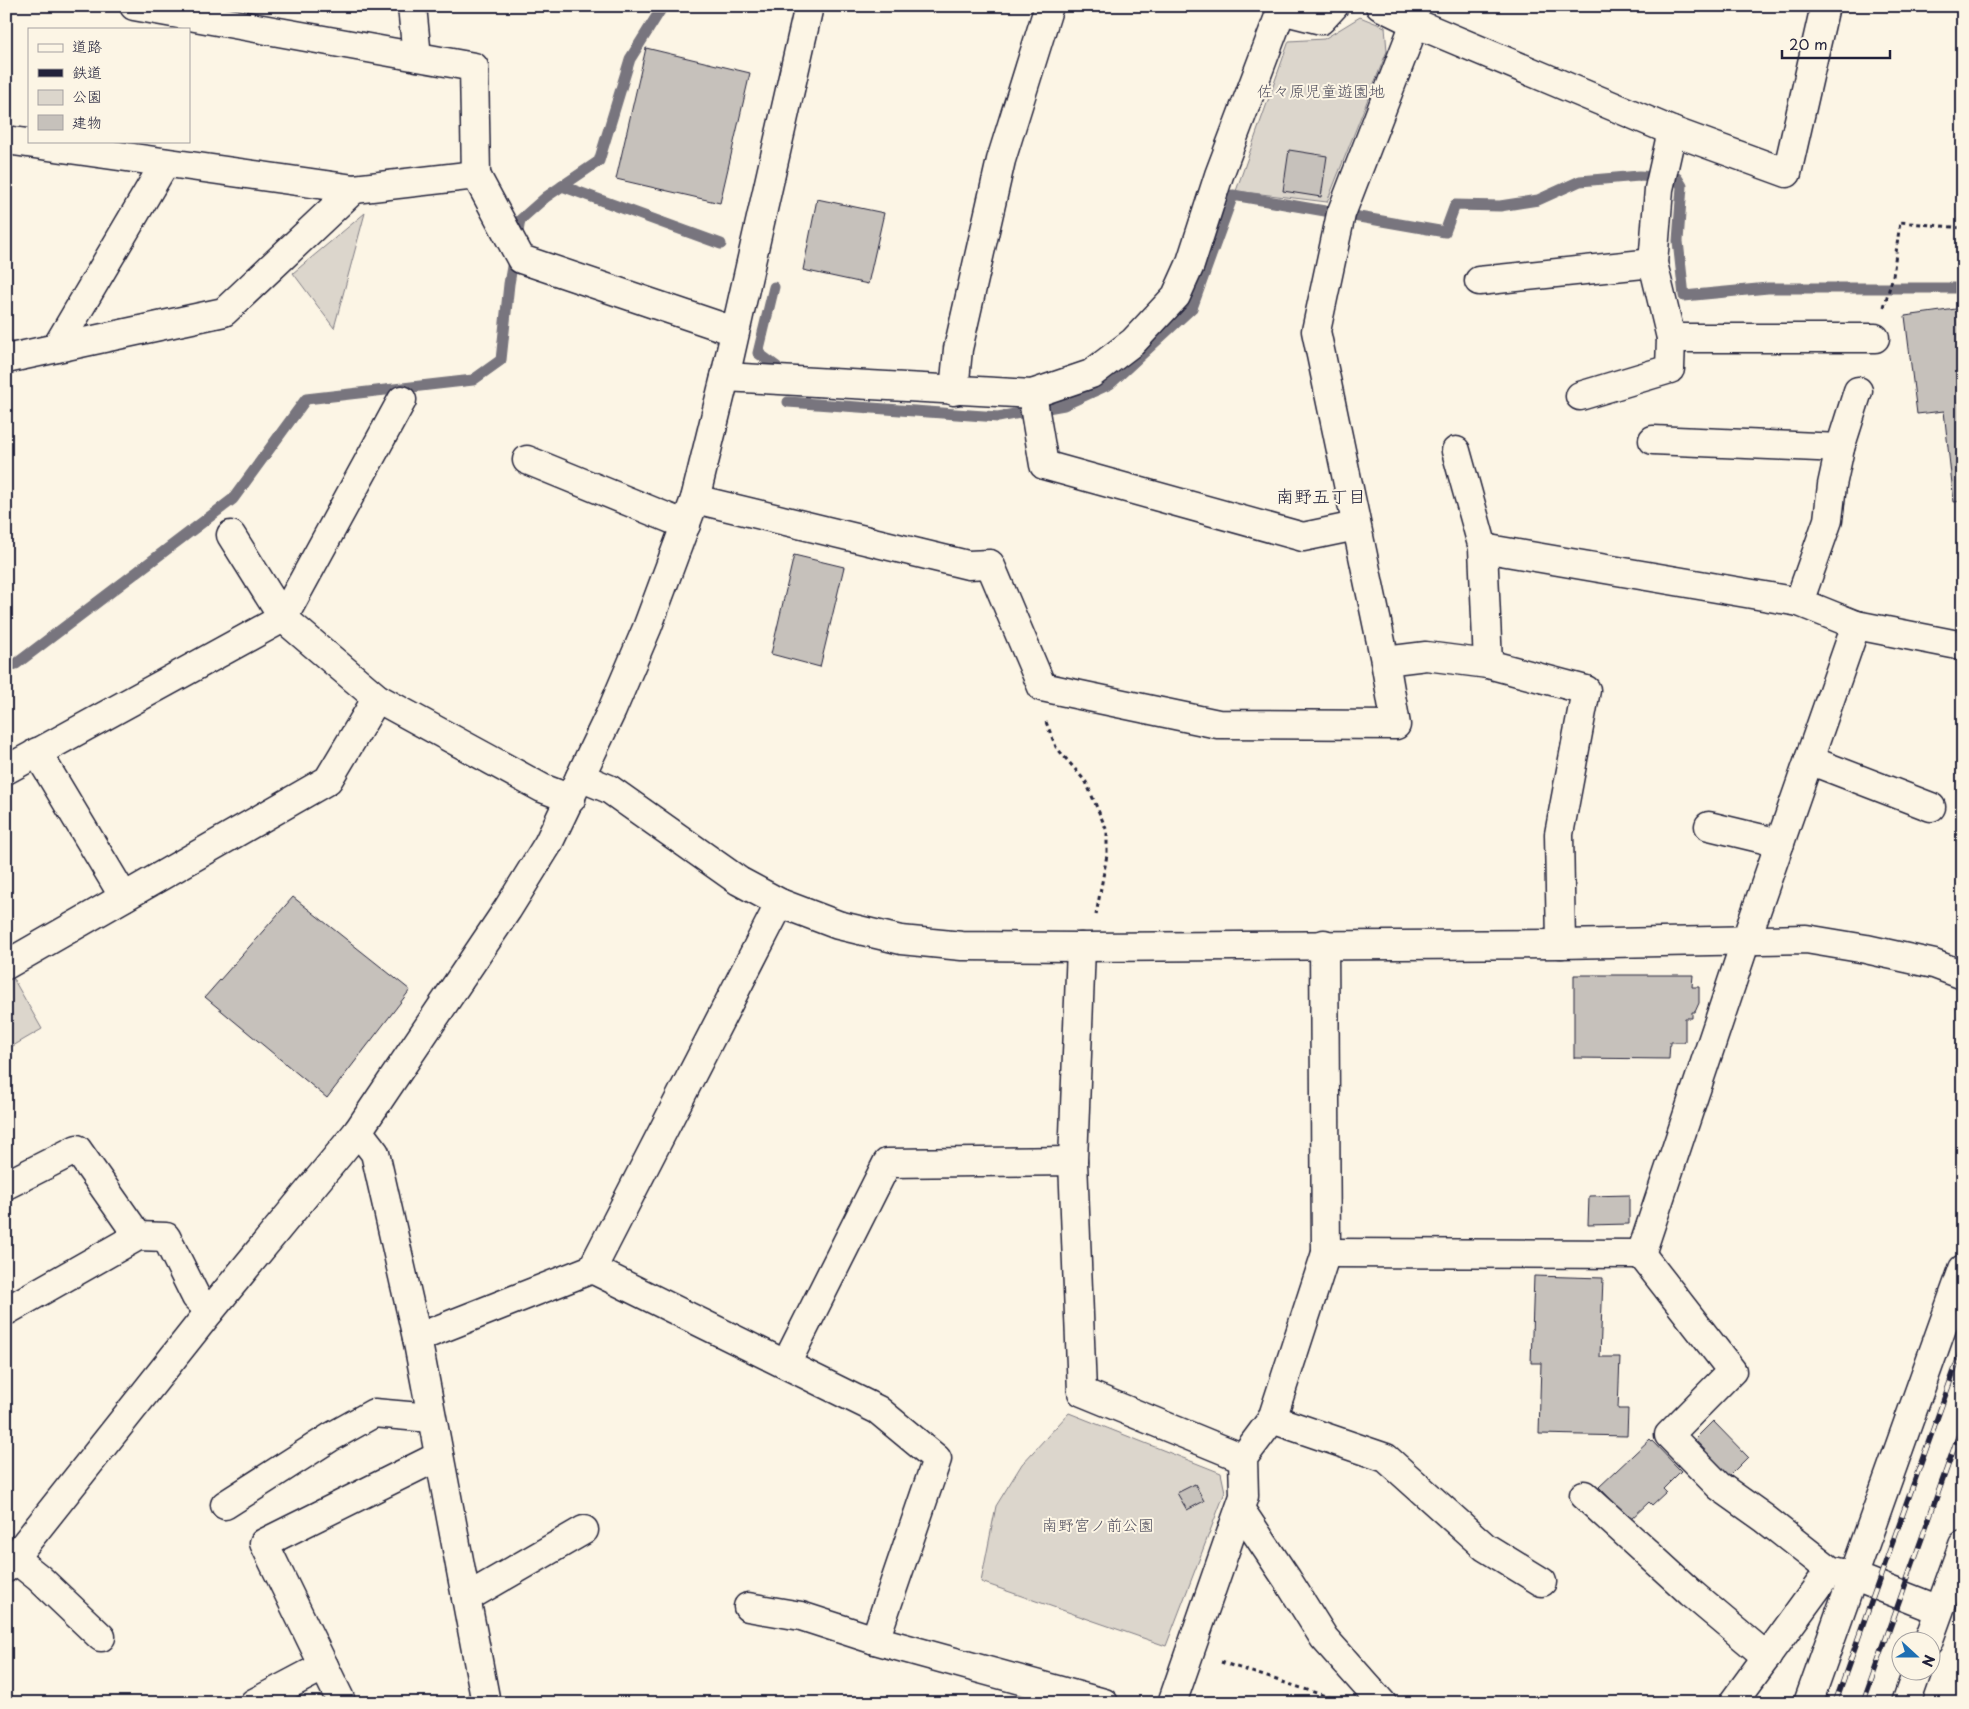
<svg xmlns="http://www.w3.org/2000/svg" width="1969" height="1709" font-family="'Playpen Sans','Klee One',sans-serif">
<rect width="100%" height="100%" fill="#fcf5e5"/>
<filter id="ink" filterUnits="userSpaceOnUse"><feTurbulence type="fractalNoise" baseFrequency=".02" numOctaves="2"/><feDisplacementMap in="SourceGraphic" scale="10" xChannelSelector="R" yChannelSelector="G"/><feConvolveMatrix kernelMatrix="1 2 1 2 8 2 1 2 1" color-interpolation-filters="sRGB"/></filter>
<g filter="url(#ink)">
<!-- green -->
<g fill="#dcd6cc" stroke="#7f7c84">
<polygon points="1360,17 1385,27 1387,51 1327,202 1236,191 1289,41 1324,39"/>
<polygon points="365,213 334,328 293,273"/>
<polygon points="10,973 42,1029 6,1050 6,976"/>
<polygon points="1069,1413 1221,1473 1225,1492 1166,1646 981,1582 996,1506 1022,1464"/>
</g>
<g fill="none" stroke-linecap="round" stroke-linejoin="round">
<!-- stream -->
<g stroke="#78757e" stroke-width="11">
<polyline points="562,186 721,244"/>
<polyline points="774,287 758,353 777,367"/>
<polyline points="788,402 998,417 1064,405 1110,384 1192,308 1233,195 1445,232 1455,205 1500,206 1538,200 1580,181 1639,176 1677,178 1682,186 1678,241 1684,296 1768,288 1963,288"/>
<polyline points="6,667 16,664 233,499 306,399 473,380 501,360 509,284 520,220 546,197 599,161 630,59 663,6"/>
</g>
</g>
<!-- building -->
<g fill="#c6c1bb" stroke="#22223b">
<polygon points="646,48 750,73 720,203 616,179"/>
<polygon points="1289,150 1327,156 1321,197 1283,191"/>
<polygon points="817,199 884,213 868,284 803,270"/>
<polygon points="1963,308 1963,501 1954,502 1944,411 1917,414 1905,316"/>
<polygon points="794,555 844,567 820,667 771,654"/>
<polygon points="293,897 410,990 327,1098 205,997"/>
<polygon points="1574,975 1693,975 1692,987 1699,987 1699,1003 1695,1012 1692,1012 1692,1018 1685,1018 1685,1042 1670,1042 1669,1059 1574,1058"/>
<polygon points="1629,1195 1629,1224 1588,1225 1589,1196"/>
<polygon points="1534,1276 1603,1278 1600,1357 1620,1357 1618,1409 1628,1409 1627,1436 1539,1434 1541,1363 1531,1363"/>
<polygon points="1713,1421 1748,1457 1728,1477 1692,1442"/>
<polygon points="1650,1439 1681,1471 1663,1489 1666,1492 1652,1505 1649,1502 1630,1520 1599,1487"/>
<polygon points="1195,1484 1204,1501 1187,1510 1177,1493"/>
</g>
<g fill="none" stroke-linecap="round" stroke-linejoin="round">
<!-- minor casing -->
<g stroke="#22223b" stroke-width="31">
<g id="minor">
<polyline points="134,6 474,67 476,175"/>
<polyline points="412,6 417,57"/>
<polyline points="1380,6 1415,23 1672,131"/>
<polyline points="1281,10 1321,20 1334,6"/>
<polyline points="6,140 354,189 476,175 521,259 734,331"/>
<polyline points="1479,281 1653,263"/>
<polyline points="1671,338 1875,338"/>
<polyline points="56,348 165,163"/>
<polyline points="6,359 224,312 354,189"/>
<polyline points="725,377 1032,394 1091,374 1133,342 1176,296 1190,265 1219,175 1283,6"/>
<polyline points="954,391 958,349 1001,160 1049,6"/>
<polyline points="1032,394 1044,465 1303,537 1356,526"/>
<polyline points="1580,396 1670,369 1671,338 1653,263 1659,189 1672,131 1787,173 1825,6"/>
<polyline points="1653,440 1840,448"/>
<polyline points="1456,451 1483,548 1488,664"/>
<polyline points="527,460 686,525"/>
<polyline points="695,499 968,565 990,564 1042,687 1218,724 1396,725 1385,661 1426,656 1488,664 1586,690 1559,834 1561,944"/>
<polyline points="231,535 283,618 377,698 542,788 571,799"/>
<polyline points="1483,548 1799,602 1856,625 1963,646"/>
<polyline points="1799,602 1828,520 1832,485 1840,448 1858,391"/>
<polyline points="1385,661 1316,331 1341,214 1415,23"/>
<polyline points="37,752 124,897"/>
<polyline points="1809,760 1931,807"/>
<polyline points="6,770 283,618 402,400"/>
<polyline points="580,777 609,789 739,881 780,903 838,925 901,940 962,946 1081,947 1561,944 1806,939 1866,949 1934,964 1963,975"/>
<polyline points="1709,826 1780,843"/>
<polyline points="6,965 328,780 377,698"/>
<polyline points="358,1131 375,1153 417,1338 486,1703"/>
<polyline points="1073,1161 1081,947"/>
<polyline points="6,1185 77,1149 138,1236"/>
<polyline points="1326,1253 1641,1254 1746,940 1856,625"/>
<polyline points="1641,1254 1732,1371 1669,1435 1719,1486 1764,1518 1830,1570 1853,1576 1939,1610"/>
<polyline points="592,1269 878,1410 937,1459 875,1640"/>
<polyline points="6,1311 138,1236 166,1237 196,1297 210,1311"/>
<polyline points="417,1338 592,1269 780,903"/>
<polyline points="786,1364 887,1163 1073,1161 1082,1392 1243,1458"/>
<polyline points="1272,1419 1386,1458 1485,1547 1542,1582"/>
<polyline points="1584,1495 1691,1593 1767,1657"/>
<polyline points="225,1505 331,1437 374,1413 431,1418"/>
<polyline points="1240,1509 1287,1579 1324,1638 1382,1703"/>
<polyline points="14,1558 39,1578 101,1637"/>
<polyline points="6,1568 210,1311 358,1131 507,910 548,844 612,710 647,628 695,499 725,377 809,6"/>
<polyline points="466,1598 584,1530"/>
<polyline points="748,1607 801,1616 875,1640 1104,1703"/>
<polyline points="1928,1642 1963,1545"/>
<polyline points="340,1699 264,1543 439,1456"/>
<polyline points="254,1703 324,1666"/>
<polyline points="1172,1703 1244,1496 1243,1458 1272,1419 1326,1253 1324,944"/>
<polyline points="1733,1703 1830,1570"/>
<polyline points="1808,1703 1963,1269"/>
<polyline points="1906,1703 1917,1672"/>
</g>
</g>
<!-- path -->
<g stroke="#22223b" stroke-width="3" stroke-dasharray="4 4" stroke-linecap="butt">
<polyline points="1884,307 1893,276 1900,222 1963,228"/>
<polyline points="1046,722 1056,747 1086,782 1107,831 1107,855 1096,915"/>
<polyline points="1221,1662 1332,1698"/>
</g>
<!-- minor -->
<use href="#minor" stroke="#fcf5e5" stroke-width="28"/>
<!-- rail casing -->
<g stroke="#22223b" stroke-width="5.5">
<g id="rail">
<polyline points="1835,1703 1963,1346"/>
<polyline points="1863,1703 1963,1423"/>
</g>
</g>
<!-- rail -->
<use href="#rail" stroke="#fcf5e5" stroke-width="4" stroke-dasharray="11" stroke-linecap="butt"/>
</g>
</g>
<g text-anchor="middle" dominant-baseline="central" stroke-width="4" stroke-linejoin="round" paint-order="stroke">
<!-- park labels -->
<g font-size="16" fill="#504f5f" stroke="#fcf5e5">
<text x="1321" y="90">佐々原児童遊園地</text>
<text x="1098" y="1524">南野宮ノ前公園</text>
</g>
<!-- neighbourhood labels -->
<g font-size="18" fill="#22223b" stroke="#fcf5e5">
<text x="1321" y="495">南野五丁目</text>
</g>
</g>
<!-- margin -->
<rect width="1969" height="1709" fill="none" stroke="#fcf5e5" stroke-width="25"/>
<rect x="12" y="12" width="1944" height="1684" fill="none" stroke="#22223b" stroke-width="2" filter="url(#ink)"/>
<!-- legend -->
<rect x="28" y="28" width="162" height="115" fill="#fcf5e5" stroke="#a5a1a1"/>
<rect x="38" y="44" width="25" height="8" fill="#fcf5e5" stroke="#a5a1a1"/>
<text x="72" y="52" font-size="15" fill="#22223b">道路</text>
<rect x="38" y="69" width="25" height="8" fill="#22223b" stroke="#a5a1a1"/>
<text x="72" y="78" font-size="15" fill="#22223b">鉄道</text>
<rect x="38" y="90" width="25" height="15" fill="#dcd6cc" stroke="#a5a1a1"/>
<text x="72" y="102" font-size="15" fill="#22223b">公園</text>
<rect x="38" y="115" width="25" height="15" fill="#c6c1bb" stroke="#a5a1a1"/>
<text x="72" y="128" font-size="15" fill="#22223b">建物</text>
<!-- north arrow -->
<g transform="translate(1916 1656) rotate(111)"><circle r="24" fill="#fcf5e5" stroke="#a5a1a1"/>
<path d="M0-4L9 19L0 12L-9 19Z" fill="#1f6fb2"/>
<text y="-8" font-size="14" font-weight="bold" text-anchor="middle" fill="#22223b">N</text>
</g>
<!-- scale -->
<path d="M1782 50v8h108v-8" fill="none" stroke="#22223b" stroke-width="2.5"/>
<text x="1789" y="50" font-size="15" fill="#22223b" stroke="#fcf5e5" stroke-width="4" paint-order="stroke">20 m</text>
</svg>
